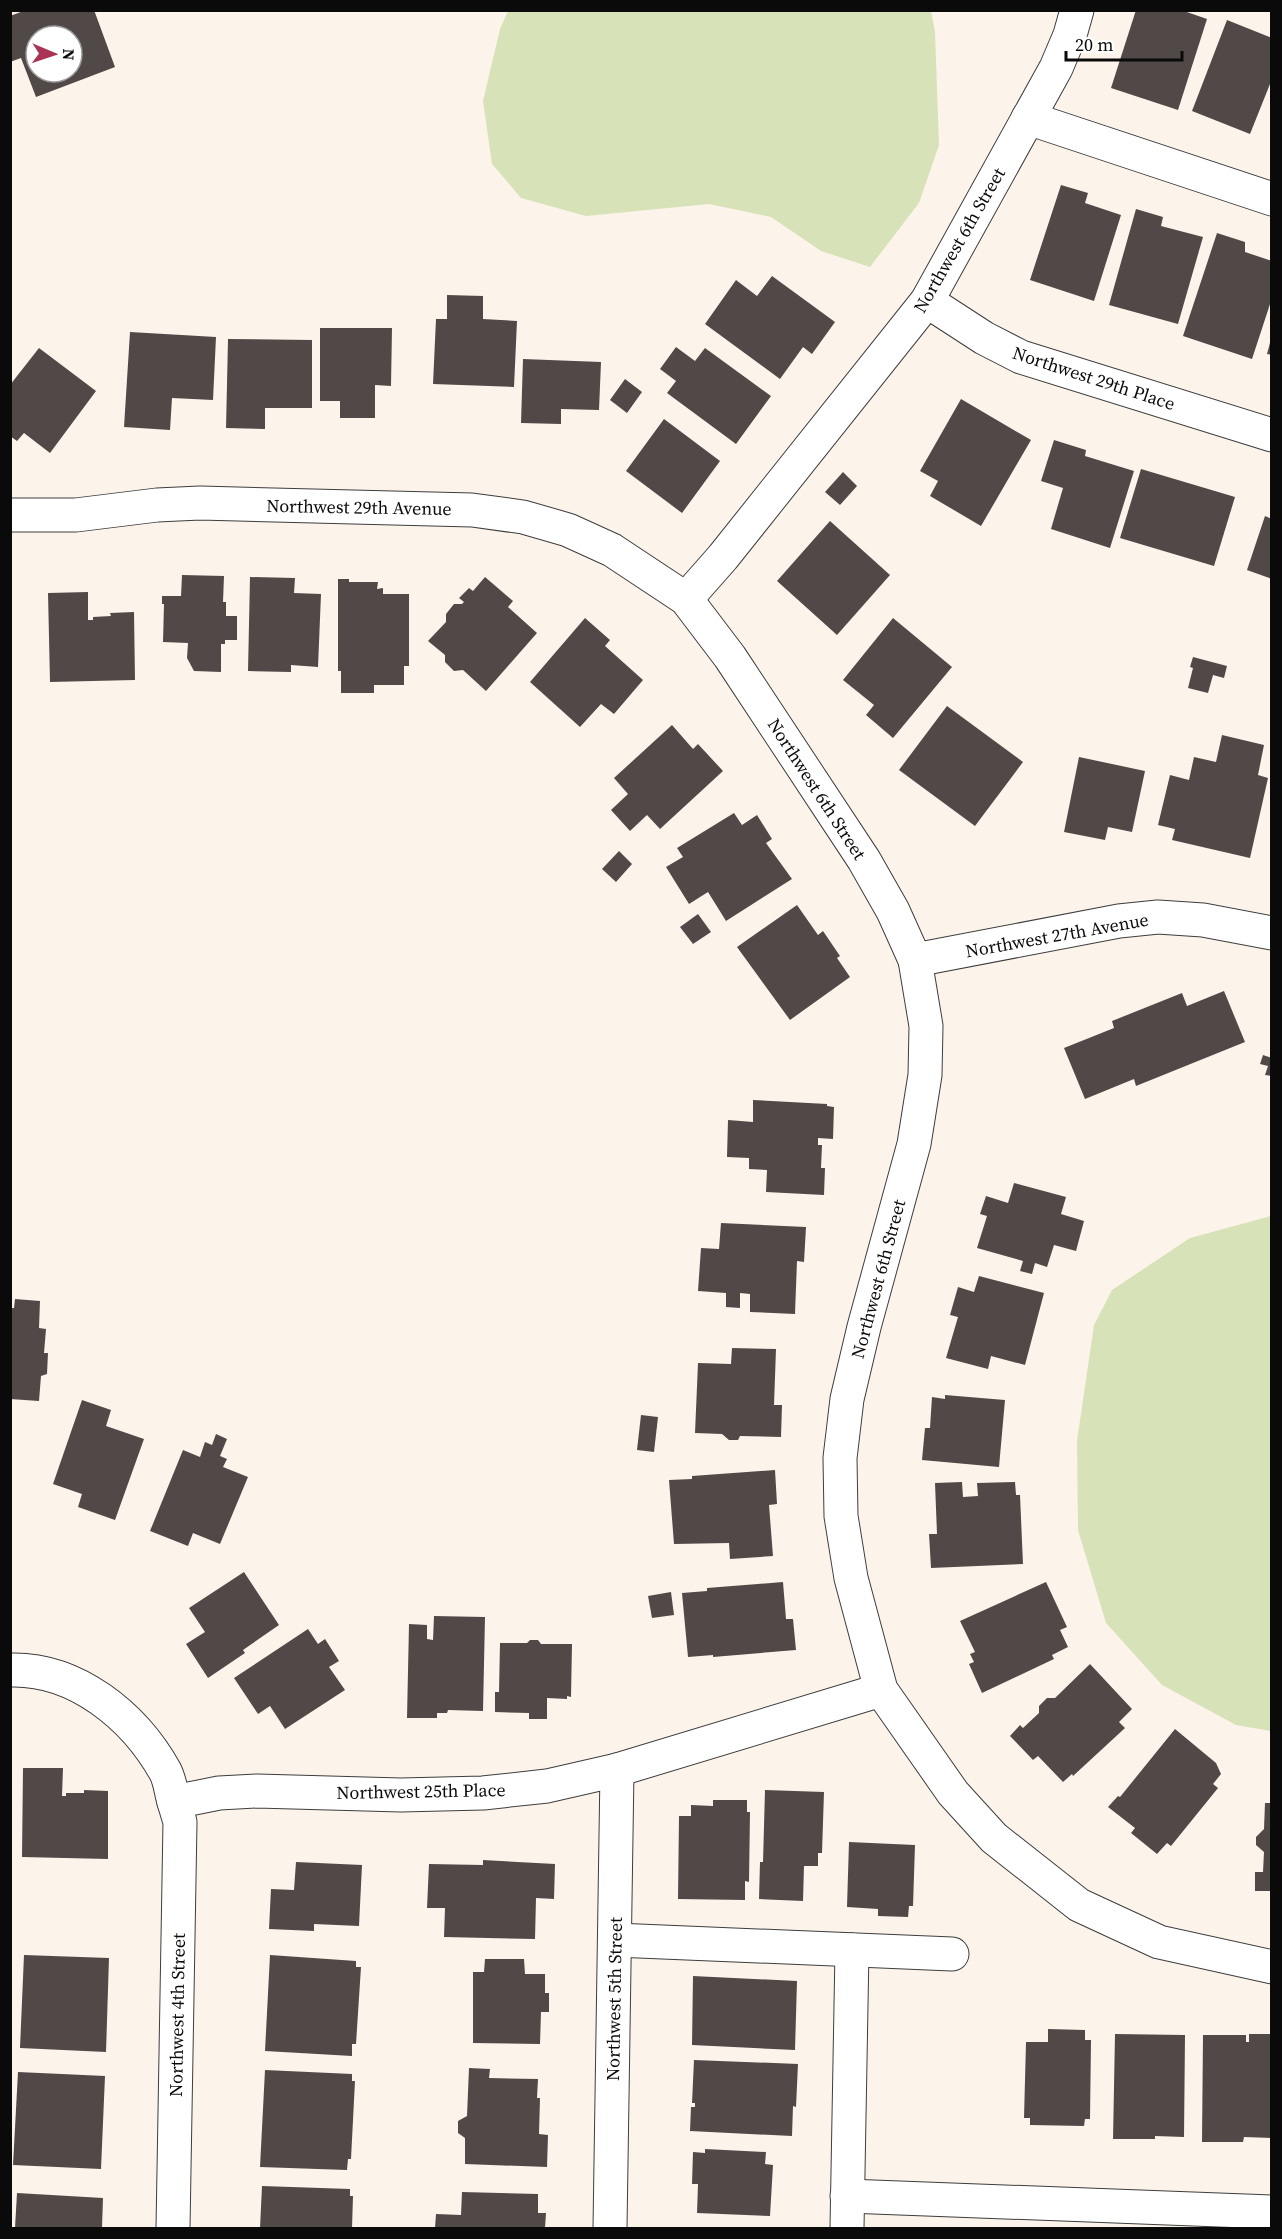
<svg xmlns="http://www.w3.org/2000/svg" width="1282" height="2239" font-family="'Source Serif 4',serif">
<rect width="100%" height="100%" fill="#fcf4ea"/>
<!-- green -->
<g fill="#d8e2b8">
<polygon points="508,11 931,11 935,32 939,145 919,203 870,267 821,251 771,217 709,204 586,216 521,198 492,164 483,101 500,29"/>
<polygon points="1271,1216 1272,1216 1271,1731 1236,1725 1162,1685 1106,1623 1078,1530 1077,1441 1094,1325 1112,1290 1190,1238"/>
</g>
<!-- building -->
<g fill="#514948" fill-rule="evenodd">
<path d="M 26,10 L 94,10 L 115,67 L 36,97 L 21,58 L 10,62 L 10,16 ZM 36,36 L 72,36 L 72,72 L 36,72 Z"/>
<polygon points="1136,10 1181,10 1207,19 1178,110 1111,88"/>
<polygon points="1227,20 1272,38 1272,79 1250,134 1192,111"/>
<polygon points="1061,185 1088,193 1085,203 1121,215 1094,301 1030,280"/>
<polygon points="1136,209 1163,217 1161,226 1203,237 1178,324 1109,305"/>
<polygon points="1217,233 1245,242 1245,252 1272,261 1272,298 1252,359 1183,336"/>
<polygon points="772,276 835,322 812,354 803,347 780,379 705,324 736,280 757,296"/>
<polygon points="447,295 483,296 483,319 517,321 514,387 433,384 436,319 447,319"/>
<polygon points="320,328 392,328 391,386 375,385 375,418 340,418 340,401 320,401"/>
<polygon points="130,332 216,337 213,400 172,398 170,430 124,427"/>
<polygon points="228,339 312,340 312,408 265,408 265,429 226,428"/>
<polygon points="1271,339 1272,339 1272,355 1267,354"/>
<polygon points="676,347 695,361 705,348 771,396 736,444 667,393 676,381 660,369"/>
<polygon points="39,348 96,391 50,453 24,433 17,441 10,436 10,385"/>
<polygon points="523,359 601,362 599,410 561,409 561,424 521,423"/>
<polygon points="625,379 642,392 627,413 610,400"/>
<polygon points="961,399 1031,440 981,526 930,496 938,481 920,471"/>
<polygon points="664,419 720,461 682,513 626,471"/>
<polygon points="1054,440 1086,450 1085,456 1134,471 1110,548 1051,529 1063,488 1041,481"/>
<polygon points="1141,469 1235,497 1214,566 1120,538"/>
<polygon points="843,472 857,486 840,505 825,492"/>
<polygon points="1265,516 1272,519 1272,579 1247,570"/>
<polygon points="830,521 890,575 837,635 777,581"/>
<polygon points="182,575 224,576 223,602 226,602 226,616 237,616 237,640 225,640 225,644 221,644 221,672 194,671 187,658 188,643 163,642 164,604 162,604 162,596 181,596"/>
<polygon points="250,577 295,578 294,593 321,594 318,667 291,665 291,672 248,671"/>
<polygon points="485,577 513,601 508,607 537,633 486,691 463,670 454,671 445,662 445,655 428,641 446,622 446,614 454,604 462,604 464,602 459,598 469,588 473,591"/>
<polygon points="338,579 349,579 349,582 378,582 377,589 383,588 383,594 409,594 409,666 404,666 404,685 374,685 374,693 341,693 341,671 338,671"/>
<polygon points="88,592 88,620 93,620 93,617 111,616 110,613 134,612 135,680 50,682 48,593"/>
<polygon points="585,618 610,640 605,646 643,680 614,714 601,704 580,727 530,682"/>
<polygon points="893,618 952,667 893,738 866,715 874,705 843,680"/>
<polygon points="1193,657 1227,666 1224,678 1213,675 1208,693 1188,688 1193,668 1190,667"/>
<polygon points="947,706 1023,762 975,826 899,770"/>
<polygon points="672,725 693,749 698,744 723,771 660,829 647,815 630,831 611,810 628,794 614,778"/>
<polygon points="1222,735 1264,745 1258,775 1268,778 1250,858 1172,840 1175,829 1158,825 1170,775 1189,780 1194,757 1216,762"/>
<polygon points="1079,757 1145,771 1132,832 1108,827 1105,840 1064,832"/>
<polygon points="734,813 742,825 757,815 772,839 766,843 792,879 726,921 708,892 689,904 666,867 683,857 677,848"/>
<polygon points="619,851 632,864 616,882 602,869"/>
<polygon points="797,905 818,935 823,931 840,956 837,958 850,977 790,1020 737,947"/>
<polygon points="698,914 711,932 693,944 680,927"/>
<polygon points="1224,991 1245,1042 1136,1086 1134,1079 1085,1099 1064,1048 1114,1028 1112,1021 1182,993 1187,1006"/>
<polygon points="1263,1055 1272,1058 1272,1076 1265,1075 1268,1066 1260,1064"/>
<polygon points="753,1100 827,1104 827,1106 834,1107 833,1139 818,1138 818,1145 822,1145 821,1168 825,1168 824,1195 766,1192 767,1170 749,1169 749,1158 727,1157 728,1120 753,1122"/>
<polygon points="1014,1183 1066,1197 1061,1214 1084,1221 1076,1251 1054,1245 1047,1267 1035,1263 1032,1274 1020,1271 1023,1261 977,1248 987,1216 980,1214 986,1196 1008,1203"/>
<polygon points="721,1223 806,1227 804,1262 797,1261 795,1314 750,1312 750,1294 740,1293 740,1308 726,1307 726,1293 698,1291 701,1248 719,1249"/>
<polygon points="979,1276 1044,1293 1025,1365 991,1356 988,1369 946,1358 958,1317 950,1315 958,1287 974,1292"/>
<polygon points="15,1299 40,1301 39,1328 46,1329 44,1353 48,1353 47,1374 41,1376 39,1401 10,1399 10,1308 14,1308"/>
<polygon points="732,1348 776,1349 774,1405 782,1405 781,1437 740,1436 738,1440 729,1440 722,1434 695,1433 698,1363 731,1364"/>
<polygon points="945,1395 1005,1400 999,1467 922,1460 925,1428 930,1428 932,1397 945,1399"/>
<polygon points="82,1400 111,1410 106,1426 144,1439 115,1520 78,1507 82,1494 53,1484"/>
<polygon points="641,1415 658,1417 654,1452 637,1450"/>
<polygon points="216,1434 227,1439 220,1456 227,1459 223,1467 248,1477 220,1544 193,1533 188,1546 150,1531 183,1450 200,1457 205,1442 212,1445"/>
<polygon points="775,1470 777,1504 769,1505 773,1556 730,1559 729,1543 674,1544 669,1480 692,1479 692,1476"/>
<polygon points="962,1482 963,1497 978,1496 977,1483 1015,1482 1016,1495 1020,1495 1023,1564 931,1568 929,1534 937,1534 935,1483"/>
<polygon points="244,1572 279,1625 243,1650 245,1653 208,1678 186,1644 205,1632 189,1608"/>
<polygon points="783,1582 786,1619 793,1619 796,1650 713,1657 713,1655 688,1657 682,1593 707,1591 707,1588"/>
<polygon points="1046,1582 1067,1627 1060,1630 1068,1647 1052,1655 1054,1659 982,1693 969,1664 974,1662 970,1654 975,1652 960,1621"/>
<polygon points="671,1592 674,1615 652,1618 648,1596"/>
<polygon points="434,1616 485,1617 483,1711 448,1710 447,1713 437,1713 437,1718 407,1718 409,1624 427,1625 427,1639 433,1640"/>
<polygon points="308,1629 318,1644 325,1639 339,1661 329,1667 345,1690 285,1729 270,1706 258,1714 234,1678"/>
<polygon points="530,1640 538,1640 541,1644 572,1644 571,1697 567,1696 567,1699 547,1698 547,1719 529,1719 529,1713 495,1712 495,1692 499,1692 500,1643 527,1643"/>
<polygon points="1090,1664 1132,1709 1119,1722 1125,1728 1073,1776 1072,1774 1063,1782 1038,1756 1033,1760 1010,1736 1020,1725 1023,1728 1039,1713 1039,1706 1047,1698 1055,1698"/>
<polygon points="1175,1729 1216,1763 1221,1774 1213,1784 1218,1788 1171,1846 1167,1843 1157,1854 1131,1833 1135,1828 1108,1807 1118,1796 1120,1797"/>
<polygon points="23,1768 63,1768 62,1796 66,1796 66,1793 84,1793 84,1790 108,1791 108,1859 22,1857"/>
<polygon points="765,1790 824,1792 822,1853 818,1853 818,1866 804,1866 803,1901 759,1899 760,1862 763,1862"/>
<polygon points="713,1800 747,1800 747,1812 750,1812 749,1882 745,1881 745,1900 678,1899 679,1816 691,1816 691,1805 713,1806"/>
<polygon points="1265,1803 1272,1803 1272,1891 1255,1891 1255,1872 1263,1872 1264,1852 1256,1845 1256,1837 1264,1829"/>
<polygon points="849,1842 915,1845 913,1906 909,1906 908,1917 878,1916 878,1909 847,1907"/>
<polygon points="483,1860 555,1864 554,1899 536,1898 535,1939 444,1937 445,1908 427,1908 429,1864 483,1865"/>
<polygon points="296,1862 362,1865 359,1926 314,1924 314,1931 269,1929 271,1889 294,1890"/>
<polygon points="24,1955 109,1958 106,2052 20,2048"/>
<polygon points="270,1955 356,1961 356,1967 361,1967 356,2044 352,2044 352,2056 265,2051"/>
<polygon points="485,1959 524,1959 525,1974 545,1974 545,1993 549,1993 549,2012 541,2012 540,2044 473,2043 473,1972 484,1972"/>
<polygon points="693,1976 797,1981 795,2050 692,2045"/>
<polygon points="1048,2029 1085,2030 1085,2040 1091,2040 1090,2119 1085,2119 1084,2126 1030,2125 1030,2118 1024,2118 1026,2042 1048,2042"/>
<polygon points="1115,2034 1185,2035 1184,2137 1155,2136 1155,2139 1113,2139"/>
<polygon points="1249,2034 1272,2034 1272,2138 1244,2137 1243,2142 1202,2142 1203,2035 1246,2035 1246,2042 1249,2042"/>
<polygon points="694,2060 798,2064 796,2107 793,2106 792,2136 690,2131 691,2107 695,2107 695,2103 692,2103"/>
<polygon points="469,2068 490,2069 489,2078 538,2079 537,2098 540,2098 539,2134 548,2135 547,2167 465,2164 465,2138 458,2133 458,2121 467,2116"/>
<polygon points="265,2070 352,2074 352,2081 355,2081 351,2159 348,2159 347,2170 260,2167"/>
<polygon points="18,2072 105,2076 101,2169 13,2165"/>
<polygon points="705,2149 766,2152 765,2164 773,2165 770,2216 697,2213 698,2184 692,2184 693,2152 705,2153"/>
<polygon points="262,2186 350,2189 350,2196 353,2196 352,2228 260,2228"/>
<polygon points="462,2192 538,2194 538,2213 546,2213 545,2228 435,2228 436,2214 461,2215"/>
<polygon points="17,2193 103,2198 102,2228 15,2228"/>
</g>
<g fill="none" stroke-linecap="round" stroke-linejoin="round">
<!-- minor casing -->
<g stroke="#3d3d3d" stroke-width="35">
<g id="minor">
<polyline points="1028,118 1272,199"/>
<polyline points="927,301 984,338 1021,357 1272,435"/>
<polyline points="10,515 76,515 157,505 200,503 472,510 523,517 568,530 612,550 686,599 730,657 864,860 893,911 915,960 926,1026 925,1075 914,1144 864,1327 847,1399 840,1458 841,1516 851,1578 881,1690 953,1793 994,1838 1079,1905 1159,1942 1272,1967"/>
<polyline points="686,599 723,557 927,301 1056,68 1070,35 1077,10"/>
<polyline points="915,960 1119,921 1158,917 1203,920 1272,933"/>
<path d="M 10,1670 C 76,1668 134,1716 165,1771 C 170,1780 171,1792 174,1802 L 219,1793 L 257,1791 L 401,1795 L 483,1793 L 547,1786 L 617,1770 L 881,1690"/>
<polyline points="615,1940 952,1954"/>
<polyline points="847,2196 1272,2212"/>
<polyline points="173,2228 180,1822 174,1802"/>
<polyline points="610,2228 617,1770"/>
<polyline points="847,2228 852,1950"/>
</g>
</g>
<!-- minor -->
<use href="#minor" stroke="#fff" stroke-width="33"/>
</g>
<g text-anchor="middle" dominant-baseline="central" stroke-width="6" stroke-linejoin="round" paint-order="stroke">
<!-- street labels -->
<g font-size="18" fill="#0a0a0a" stroke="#fff">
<text transform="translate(959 240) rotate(-60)">Northwest 6th Street</text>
<text transform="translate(1094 378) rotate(18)">Northwest 29th Place</text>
<text transform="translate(359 507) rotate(1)">Northwest 29th Avenue</text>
<text transform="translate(817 789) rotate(57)">Northwest 6th Street</text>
<text transform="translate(1057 935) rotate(-10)">Northwest 27th Avenue</text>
<text transform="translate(878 1279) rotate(-75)">Northwest 6th Street</text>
<text transform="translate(421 1791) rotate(-1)">Northwest 25th Place</text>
<text transform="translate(614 1999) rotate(-89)">Northwest 5th Street</text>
<text transform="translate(177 2015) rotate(-89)">Northwest 4th Street</text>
</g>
</g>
<!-- border -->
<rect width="1282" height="2239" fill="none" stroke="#0a0a0a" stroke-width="24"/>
<!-- north arrow -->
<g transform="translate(54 54) rotate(92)"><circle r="28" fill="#ffffff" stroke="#9d9d9d" stroke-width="1.5"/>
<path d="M0-4.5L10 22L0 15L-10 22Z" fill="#a93456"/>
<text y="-9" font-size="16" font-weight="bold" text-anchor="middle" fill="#0a0a0a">N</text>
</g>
<!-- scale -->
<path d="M1066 51v9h116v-9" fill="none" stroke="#0a0a0a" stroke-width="3"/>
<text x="1075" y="51" font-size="18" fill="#0a0a0a" stroke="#ffffff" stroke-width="4.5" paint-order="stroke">20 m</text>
</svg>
